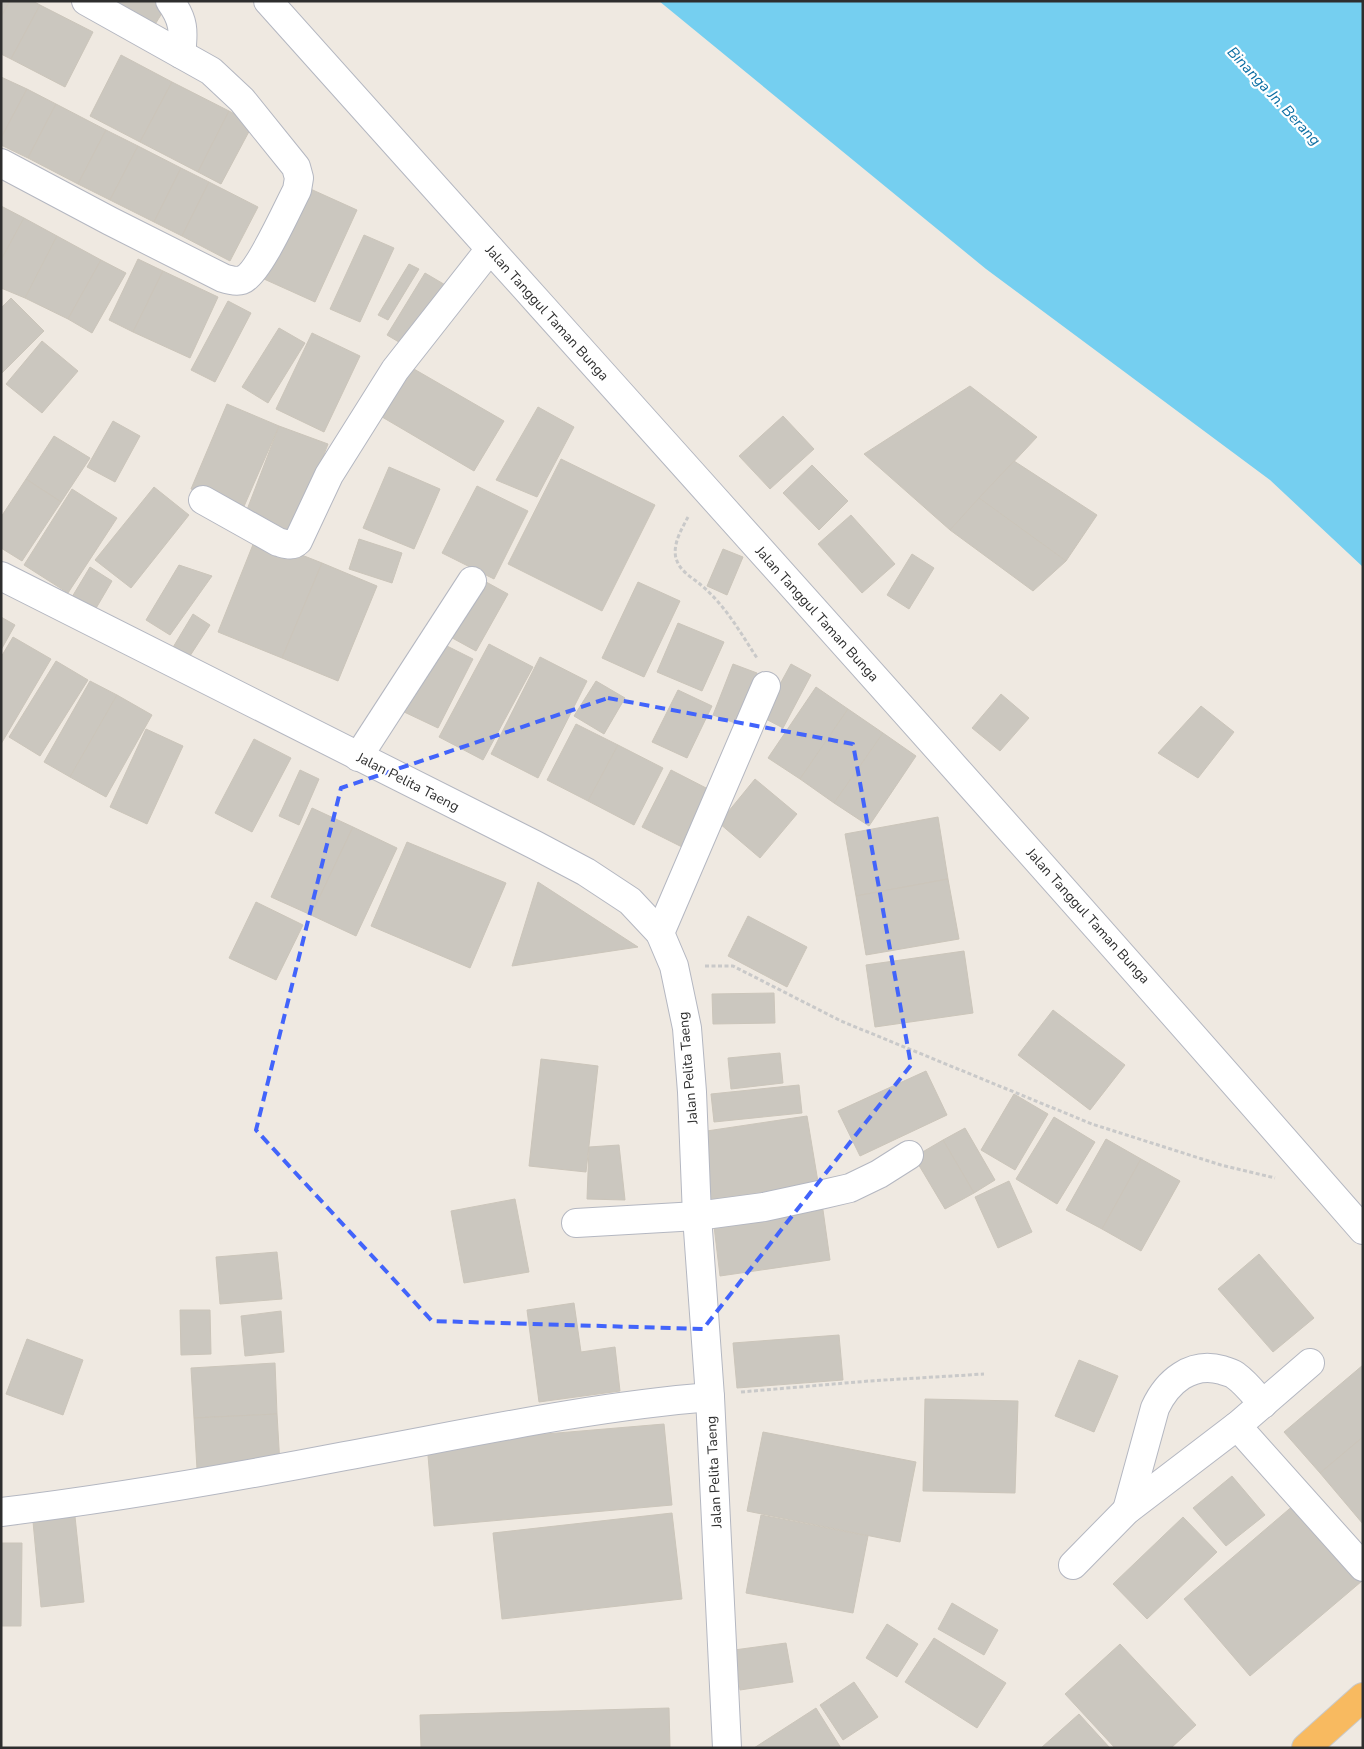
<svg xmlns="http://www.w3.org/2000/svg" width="1364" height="1749" font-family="'Nunito Sans',sans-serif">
<rect width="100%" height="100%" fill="#efe9e1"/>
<!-- water -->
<polygon fill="#75cff0" points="659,1 1363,1 1363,567 1270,480 986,269"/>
<!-- building -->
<g fill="#cbc7bf" stroke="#cbc5ba">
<polygon points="1,1 10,1 1,17"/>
<polygon points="10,1 33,1 40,5 11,59 1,54 1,17"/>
<polygon points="102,1 161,1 167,5 151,31"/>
<polygon points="40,5 93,32 65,87 11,59"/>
<polygon points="121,55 172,82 140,142 90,116"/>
<polygon points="1,77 27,89 1,138"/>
<polygon points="172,82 229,111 198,172 140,142"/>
<polygon points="27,89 56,104 28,158 1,145 1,138"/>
<polygon points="56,104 106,130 78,184 28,158"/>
<polygon points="229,111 253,124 221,184 198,172"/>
<polygon points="106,130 138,146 110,200 78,184"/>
<polygon points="138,146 181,168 154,222 110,200"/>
<polygon points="181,168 209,182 182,236 154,222"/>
<polygon points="209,182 258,207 230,261 182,236"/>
<polygon points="306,187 357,210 315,302 264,279"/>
<polygon points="1,206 24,218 1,260"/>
<polygon points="24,218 57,236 25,298 1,288 1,260"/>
<polygon points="364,235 394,248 360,322 330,309"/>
<polygon points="57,236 101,260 68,319 25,298"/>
<polygon points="138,259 163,271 133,332 109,320"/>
<polygon points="101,260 126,273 92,333 68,319"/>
<polygon points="409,264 419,269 388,320 378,315"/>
<polygon points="163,271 218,297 190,358 133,332"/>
<polygon points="425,273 447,286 409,348 387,335"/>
<polygon points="11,298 44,331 1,374 1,308"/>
<polygon points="228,301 251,313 215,382 191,370"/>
<polygon points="279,328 305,343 268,403 242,387"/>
<polygon points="312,333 360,356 324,432 276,409"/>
<polygon points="42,341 78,371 42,413 6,384"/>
<polygon points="407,365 504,421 474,471 377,414"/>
<polygon points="970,386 1037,437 950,530 864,454"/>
<polygon points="227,404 279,426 242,511 191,489"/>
<polygon points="538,407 574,427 537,497 496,480"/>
<polygon points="783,416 814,449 770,489 739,456"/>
<polygon points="113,421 140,436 115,482 87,467"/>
<polygon points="279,426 328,444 293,534 245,515"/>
<polygon points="54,436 90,458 61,502 26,479"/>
<polygon points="561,459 655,505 602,611 508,564"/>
<polygon points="1014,461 1097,515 1066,561 979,498"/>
<polygon points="812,465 848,501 819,530 783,493"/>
<polygon points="389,467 440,489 414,549 363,528"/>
<polygon points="26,479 61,502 22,561 1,548 1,517"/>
<polygon points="477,486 528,511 494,579 442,553"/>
<polygon points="154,487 189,515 131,588 95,560"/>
<polygon points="72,489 117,518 68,593 24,565"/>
<polygon points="979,498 1066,561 1033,591 950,530"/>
<polygon points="851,515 895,564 862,593 818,544"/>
<polygon points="256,537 322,563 282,658 218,632"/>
<polygon points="359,539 402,553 392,583 349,569"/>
<polygon points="723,549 743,557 727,595 707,586"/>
<polygon points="912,554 934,568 909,609 887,595"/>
<polygon points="322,563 377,586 338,681 282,658"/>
<polygon points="179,565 212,576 170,635 146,620"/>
<polygon points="90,567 112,581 95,610 72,597"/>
<polygon points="477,577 508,594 476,651 445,634"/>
<polygon points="638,582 680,601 644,677 602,658"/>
<polygon points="193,614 210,625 188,659 172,649"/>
<polygon points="1,617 15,625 1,650"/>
<polygon points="678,623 724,642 702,691 657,672"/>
<polygon points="13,637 51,659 1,744 1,657"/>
<polygon points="437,641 473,659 438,728 402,711"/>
<polygon points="489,644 533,667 483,760 439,737"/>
<polygon points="540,657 587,681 538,778 491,754"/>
<polygon points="56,661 88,680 40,756 9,737"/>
<polygon points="733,664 757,673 738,724 713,715"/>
<polygon points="791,664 811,675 783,728 762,717"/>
<polygon points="90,681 117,695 70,777 44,762"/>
<polygon points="596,681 625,698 604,734 574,716"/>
<polygon points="816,687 848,709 800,779 768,758"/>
<polygon points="678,690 712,706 687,758 652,742"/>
<polygon points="1001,694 1029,718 1000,751 972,728"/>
<polygon points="117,695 152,715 106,797 70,777"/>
<polygon points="1201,706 1234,732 1198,778 1158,753"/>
<polygon points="848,709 883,733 834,803 800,779"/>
<polygon points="576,724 618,745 588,801 547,780"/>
<polygon points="146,729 183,746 147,824 110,807"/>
<polygon points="883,733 916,756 869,826 834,803"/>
<polygon points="254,739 291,758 252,832 215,813"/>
<polygon points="618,745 663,768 634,825 588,801"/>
<polygon points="300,770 319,779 299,825 279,816"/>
<polygon points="671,770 710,790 682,847 642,827"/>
<polygon points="755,779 797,814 760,858 719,823"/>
<polygon points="312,808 353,827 311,915 271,897"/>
<polygon points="938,817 948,879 856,896 845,834"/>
<polygon points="353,827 397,848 356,936 311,915"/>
<polygon points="407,842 506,883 470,968 371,926"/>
<polygon points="948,879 959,939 866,955 856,896"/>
<polygon points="538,882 638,947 512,966"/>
<polygon points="256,902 303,925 276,980 229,958"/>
<polygon points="748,916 807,947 787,987 728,956"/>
<polygon points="964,951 973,1013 875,1027 866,965"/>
<polygon points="774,993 775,1023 713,1024 712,994"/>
<polygon points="1053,1010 1125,1065 1090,1110 1018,1055"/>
<polygon points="780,1053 783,1083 731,1089 728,1058"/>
<polygon points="541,1059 598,1066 586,1172 529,1166"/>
<polygon points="926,1071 947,1115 860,1156 838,1111"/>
<polygon points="799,1085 802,1113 714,1122 711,1094"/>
<polygon points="1014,1094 1048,1114 1015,1170 981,1150"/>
<polygon points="807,1116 819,1188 710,1204 700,1132"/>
<polygon points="1054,1117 1095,1142 1057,1204 1016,1179"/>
<polygon points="965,1128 995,1180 974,1193 943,1140"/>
<polygon points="1106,1139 1141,1159 1102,1229 1066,1210"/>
<polygon points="943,1140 974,1193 945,1209 914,1157"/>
<polygon points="619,1145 625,1200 587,1199 589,1147"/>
<polygon points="1141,1159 1180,1181 1141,1251 1102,1229"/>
<polygon points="1009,1181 1032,1232 998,1248 975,1197"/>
<polygon points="515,1199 529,1272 464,1283 451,1211"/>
<polygon points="822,1203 830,1260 720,1276 713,1218"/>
<polygon points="277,1252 282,1299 220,1304 216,1257"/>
<polygon points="1259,1254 1314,1318 1273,1352 1218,1289"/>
<polygon points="574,1303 581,1352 615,1347 620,1391 539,1402 527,1310"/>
<polygon points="180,1310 210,1310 211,1354 181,1355"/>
<polygon points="281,1311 284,1352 245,1356 241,1316"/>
<polygon points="839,1335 843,1380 737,1388 733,1343"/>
<polygon points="27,1339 83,1360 63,1415 6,1394"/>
<polygon points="1079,1360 1118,1376 1094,1432 1055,1416"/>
<polygon points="275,1363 277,1414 194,1418 191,1368"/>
<polygon points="1363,1365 1363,1437 1320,1473 1284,1432"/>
<polygon points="925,1399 1018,1401 1015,1493 923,1491"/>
<polygon points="277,1414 280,1465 197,1469 194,1418"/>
<polygon points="664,1424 672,1505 434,1526 427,1444"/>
<polygon points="763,1432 916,1462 900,1542 747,1511"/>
<polygon points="1363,1437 1363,1524 1320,1473"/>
<polygon points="1232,1476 1265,1515 1226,1546 1193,1508"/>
<polygon points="1295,1504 1362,1581 1250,1676 1184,1599"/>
<polygon points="74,1507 84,1602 41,1607 32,1511"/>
<polygon points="672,1513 682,1599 502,1619 493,1533"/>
<polygon points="761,1515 868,1536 853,1613 746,1593"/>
<polygon points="1183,1517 1217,1552 1147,1619 1113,1584"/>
<polygon points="1,1543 22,1543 21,1626 1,1626"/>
<polygon points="952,1603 998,1630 984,1655 938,1629"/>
<polygon points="887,1624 918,1644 897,1677 866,1658"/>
<polygon points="934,1638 1006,1683 977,1728 905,1682"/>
<polygon points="786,1643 793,1682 740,1690 734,1650"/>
<polygon points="1120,1644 1196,1725 1171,1748 1115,1748 1065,1694"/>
<polygon points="854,1682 878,1717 843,1740 820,1705"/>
<polygon points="669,1708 670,1748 421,1748 420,1715"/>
<polygon points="816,1708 841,1748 754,1748"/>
<polygon points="1079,1714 1110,1748 1041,1748"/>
</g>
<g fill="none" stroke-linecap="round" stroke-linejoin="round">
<!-- minor casing -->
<g stroke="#b4b7c1" stroke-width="30">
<g id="minor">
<path d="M 170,1 C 184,20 184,31 181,54"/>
<path d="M 268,1 C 634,410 1002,816 1363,1230"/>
<path d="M 1,163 L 110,221 L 223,278 C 229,280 236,282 242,280 C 258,275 288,207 297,190 L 299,178 L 296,167 L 242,100 L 211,71 L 86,1"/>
<path d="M 203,500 L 278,542 C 286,544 292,547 298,541 L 329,475 L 395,370 L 490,249"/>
<polyline points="358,757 472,581"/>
<polyline points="660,933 766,686"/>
<polyline points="576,1223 697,1216 764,1207 824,1194 850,1188 879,1174 909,1155"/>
<polyline points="1237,1426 1363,1567"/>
<path d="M 1127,1510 L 1155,1408 C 1167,1382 1191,1361 1222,1370 C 1227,1372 1233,1373 1236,1376 C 1246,1383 1255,1395 1263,1404"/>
<path d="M 1,1512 C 116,1498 231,1478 345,1456 C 466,1434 587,1407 710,1397"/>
<polyline points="1073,1565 1127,1510 1237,1426 1310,1363"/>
</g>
</g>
<!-- tertiary casing -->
<g stroke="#b4b7c1" stroke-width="30">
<polyline id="tertiary" points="1,576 535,845 586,872 630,901 660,933 674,966 687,1028 692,1092 697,1216 710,1397 727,1748"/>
</g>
<!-- trunk casing -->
<g stroke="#c9c9c9" stroke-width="30">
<polyline id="trunk" points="1306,1748 1363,1697"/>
</g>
<!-- path -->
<g stroke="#c9c9c9" stroke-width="3" stroke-dasharray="4 2.5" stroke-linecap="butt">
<path d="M 688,517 C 681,530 671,547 677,561 C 681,572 693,578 701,585 C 725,605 740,632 757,658"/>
<polyline points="705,966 733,966 841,1021 1092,1124 1221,1165 1275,1178"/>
<polyline points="741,1392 869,1381 984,1374"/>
</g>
<!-- minor -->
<use href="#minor" stroke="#fff" stroke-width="28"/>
<!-- tertiary -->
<use href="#tertiary" stroke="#fff" stroke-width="28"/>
<!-- trunk -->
<use href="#trunk" stroke="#f8ba60" stroke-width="28"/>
</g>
<!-- marked area -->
<path fill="none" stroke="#4264fb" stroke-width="4" stroke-dasharray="10 6" stroke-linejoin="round" d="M 608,698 L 853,744 L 911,1065 L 703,1329 L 432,1321 L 256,1130 L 341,788 Z"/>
<g text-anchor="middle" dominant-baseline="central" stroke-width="4.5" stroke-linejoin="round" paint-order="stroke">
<!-- street labels -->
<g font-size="14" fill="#2e2e2e" stroke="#fff">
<text transform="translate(547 313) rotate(48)">Jalan Tanggul Taman Bunga</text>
<text transform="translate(817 614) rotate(48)">Jalan Tanggul Taman Bunga</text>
<text transform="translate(408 782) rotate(27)">Jalan Pelita Taeng</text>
<text transform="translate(1088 916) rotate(48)">Jalan Tanggul Taman Bunga</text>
<text transform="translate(688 1068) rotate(-95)">Jalan Pelita Taeng</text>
<text transform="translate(714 1472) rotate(-93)">Jalan Pelita Taeng</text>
</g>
<!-- water labels -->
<g font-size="15" font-style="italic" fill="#0d6fa3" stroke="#fff">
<text transform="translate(1274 96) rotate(47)">Binanga Jn. Berang</text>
</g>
</g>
<!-- border -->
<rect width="1364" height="1749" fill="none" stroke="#2e2e2e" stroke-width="5"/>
</svg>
